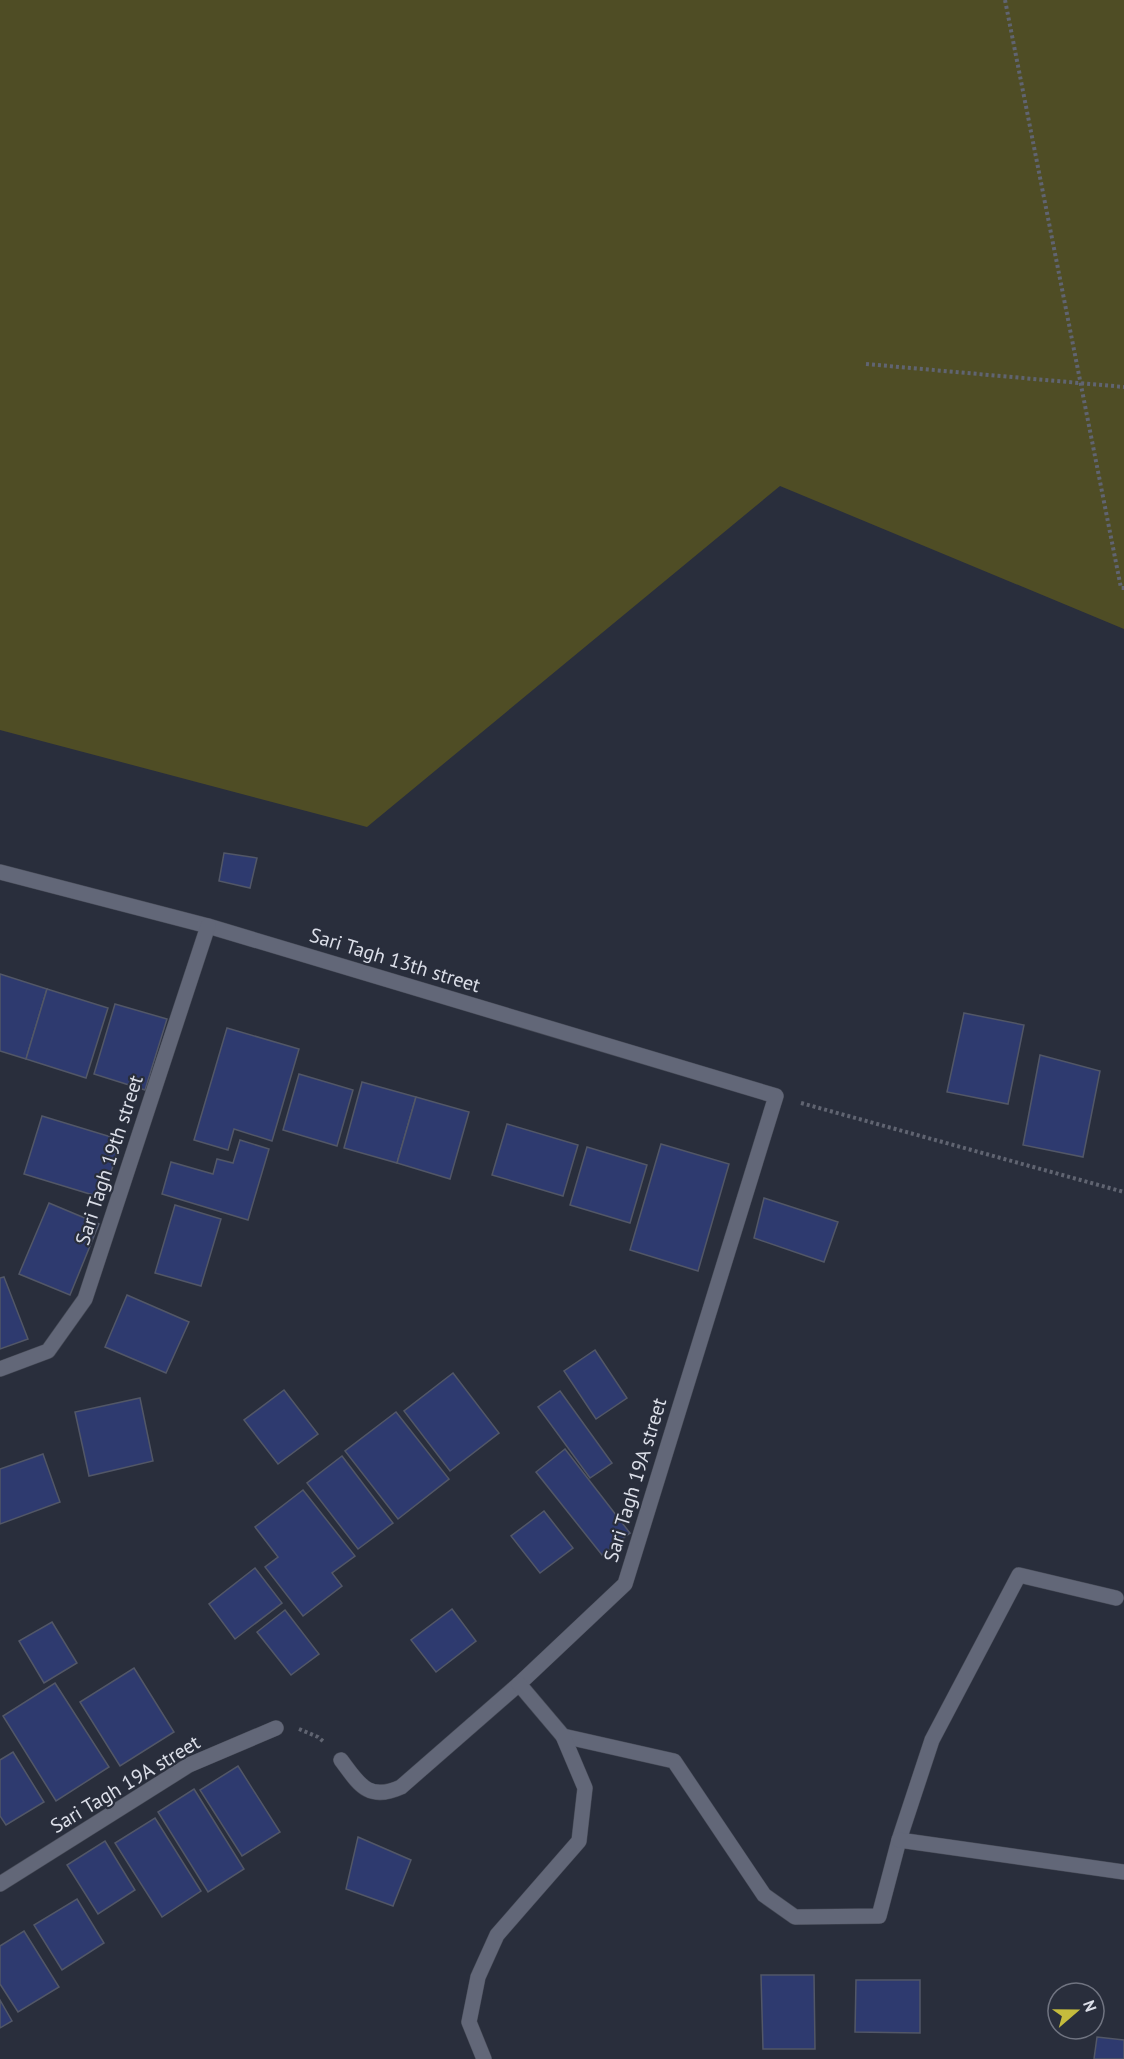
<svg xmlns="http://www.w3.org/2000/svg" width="1124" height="2059" font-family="'PT Sans',sans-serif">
<rect width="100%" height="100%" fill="#292e3c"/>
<!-- green -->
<polygon fill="#4f4d25" points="0,0 1124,0 1124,629 780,486 367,827 0,730"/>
<!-- building -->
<g fill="#2e3a6f" stroke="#525767" stroke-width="1.5">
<polygon points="224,853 257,858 250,888 219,881"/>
<polygon points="0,974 47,989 26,1059 0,1051"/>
<polygon points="47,989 108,1008 86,1078 26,1059"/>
<polygon points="115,1004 167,1019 145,1090 94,1074"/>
<polygon points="964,1013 1024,1025 1008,1104 947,1092"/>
<polygon points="227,1028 299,1049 272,1141 234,1129 228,1150 194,1140"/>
<polygon points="1040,1055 1100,1071 1083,1157 1023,1145"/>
<polygon points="299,1074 353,1090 337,1146 283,1130"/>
<polygon points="362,1082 416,1097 397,1163 344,1148"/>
<polygon points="416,1097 469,1112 450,1179 397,1163"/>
<polygon points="42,1116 121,1140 103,1198 24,1174"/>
<polygon points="507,1124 578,1145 563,1196 492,1175"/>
<polygon points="240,1140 269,1149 248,1220 162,1194 171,1162 213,1174 217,1159 233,1163"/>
<polygon points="661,1144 729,1164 698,1271 630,1250"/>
<polygon points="587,1147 647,1165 630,1223 570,1205"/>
<polygon points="764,1198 838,1222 824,1262 754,1238"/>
<polygon points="49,1203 99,1224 70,1295 19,1274"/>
<polygon points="175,1205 221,1219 201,1286 155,1273"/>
<polygon points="4,1277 28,1339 0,1349 0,1278"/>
<polygon points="127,1295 189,1322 166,1373 105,1347"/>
<polygon points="595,1350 627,1398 596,1419 564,1371"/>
<polygon points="453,1373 499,1433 450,1471 404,1411"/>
<polygon points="284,1390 318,1434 278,1464 244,1420"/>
<polygon points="560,1391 612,1463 590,1478 538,1407"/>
<polygon points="140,1398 153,1461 89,1476 75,1412"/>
<polygon points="396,1412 449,1479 398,1519 345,1451"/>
<polygon points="565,1449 630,1533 602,1555 536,1472"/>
<polygon points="43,1454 60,1502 0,1524 0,1469"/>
<polygon points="342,1456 393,1523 358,1549 307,1483"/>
<polygon points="303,1490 355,1556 332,1573 342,1586 303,1616 265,1567 278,1557 255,1527"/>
<polygon points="544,1511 573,1548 540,1573 511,1536"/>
<polygon points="255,1568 282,1603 235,1639 209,1604"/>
<polygon points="452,1609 476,1641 436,1672 411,1640"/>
<polygon points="285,1610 319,1654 291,1675 257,1632"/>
<polygon points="52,1622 77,1663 44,1683 19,1641"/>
<polygon points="134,1668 174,1732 120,1766 80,1702"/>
<polygon points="55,1683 109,1767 56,1801 3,1716"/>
<polygon points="13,1752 44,1802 6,1825 0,1816 0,1760"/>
<polygon points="238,1766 280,1832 242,1856 200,1790"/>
<polygon points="194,1789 244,1869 208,1892 158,1812"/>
<polygon points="155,1818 201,1891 162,1917 115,1843"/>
<polygon points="358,1837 411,1860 393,1906 346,1889"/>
<polygon points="105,1841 135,1890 98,1914 67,1865"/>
<polygon points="77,1899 104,1943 62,1970 34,1925"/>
<polygon points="24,1931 59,1987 18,2012 0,1984 0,1946"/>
<polygon points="761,1975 814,1975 815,2049 763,2049"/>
<polygon points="856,1980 920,1980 920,2033 855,2032"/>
<polygon points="0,2000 12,2021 0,2028"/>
<polygon points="1097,2037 1124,2040 1124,2059 1094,2059"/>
</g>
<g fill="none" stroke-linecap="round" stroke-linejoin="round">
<!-- minor casing -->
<g stroke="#464a56" stroke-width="16">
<g id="minor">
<path d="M 0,872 L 208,926 L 776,1096 L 625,1584 L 519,1684 L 401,1787 C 368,1802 359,1784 341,1760"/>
<polyline points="0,1369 48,1351 85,1299 208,926"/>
<polyline points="563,1736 674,1761 764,1895 795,1917 879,1916 899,1840 932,1740 1019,1575 1116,1598"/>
<polyline points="899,1840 1124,1872"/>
<polyline points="0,1884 189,1765 276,1728"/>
<polyline points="484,2059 469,2022 478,1977 497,1935 579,1841 585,1788 563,1736 519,1684"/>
</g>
</g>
<!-- path -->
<g stroke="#606471" stroke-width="4" stroke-dasharray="3 3" stroke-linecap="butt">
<polyline points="1005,0 1121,588 1124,588"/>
<polyline points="866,364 1124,387"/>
<polyline points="801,1103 1124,1192"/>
<polyline points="299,1729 318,1737 324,1742"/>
</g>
<!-- minor -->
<use href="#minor" stroke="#626778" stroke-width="15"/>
</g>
<g text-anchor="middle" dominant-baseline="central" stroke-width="4.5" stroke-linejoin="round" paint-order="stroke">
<!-- street labels -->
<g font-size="20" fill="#dbdee8" stroke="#292e3c">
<text transform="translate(395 960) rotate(17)">Sari Tagh 13th street</text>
<text transform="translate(109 1160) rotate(-72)">Sari Tagh 19th street</text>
<text transform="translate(635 1480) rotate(-73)">Sari Tagh 19A street</text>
<text transform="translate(125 1784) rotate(-31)">Sari Tagh 19A street</text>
</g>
</g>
<!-- north arrow -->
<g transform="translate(1076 2011) rotate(70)"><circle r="28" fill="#292e3c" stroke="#707481" stroke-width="1.5"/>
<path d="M0-4.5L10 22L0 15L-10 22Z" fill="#c5bc3d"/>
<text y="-9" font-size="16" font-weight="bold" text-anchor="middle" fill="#dbdee8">N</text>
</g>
</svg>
